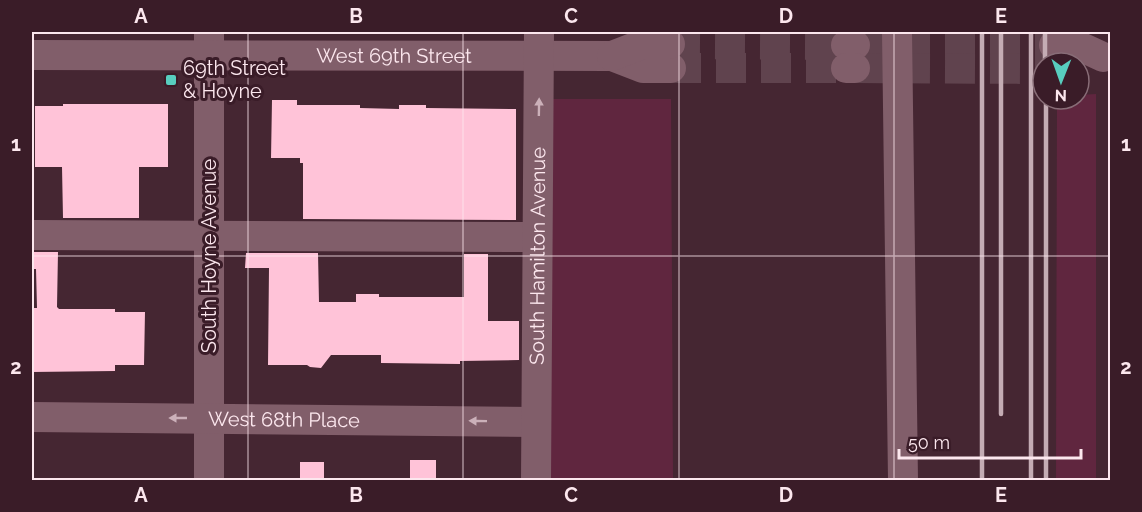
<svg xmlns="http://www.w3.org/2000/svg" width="1142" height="512" font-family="Raleway,sans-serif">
<rect width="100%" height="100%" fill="#452632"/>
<!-- green -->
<g fill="#60263f">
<polygon points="1096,94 1096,480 1056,480 1057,99 1079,99 1079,95"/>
<polygon points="547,99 671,99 673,480 549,480"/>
</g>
<!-- building -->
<g fill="#ffc3d8">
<polygon points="272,100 297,100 297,105 360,105 360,108 399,109 399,105 426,105 426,108 516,109 516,220 303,219 303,163 300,163 300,158 271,158"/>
<polygon points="63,104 168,104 168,167 139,167 139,218 63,218 62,167 35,167 35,106 63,106"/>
<polygon points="32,252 58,252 57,307 59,309 115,309 115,312 145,312 144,365 115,365 115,371 32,372 32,308 37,308 36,269 32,269"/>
<polygon points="246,253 318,253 319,302 356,302 356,294 379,294 379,297 464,297 464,254 488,254 488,321 519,321 519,360 460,361 460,364 381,363 381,355 331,355 321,368 310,367 307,365 268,365 269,268 245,268"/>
<rect x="410" y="460" width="26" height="20"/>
<rect x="300" y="462" width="24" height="18"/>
</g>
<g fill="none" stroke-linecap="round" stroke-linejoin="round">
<!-- minor-tunnel -->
<g stroke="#60434e" stroke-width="30" stroke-dasharray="30 15" stroke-linecap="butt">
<polyline points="670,44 846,45"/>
<polyline points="855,45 1054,45"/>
<polyline points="671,68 846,68"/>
<polyline points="855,68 1043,69"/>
</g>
<!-- minor -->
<g stroke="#815e6a" stroke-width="30">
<polyline points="209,32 209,480"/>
<polyline points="897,32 903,480"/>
<polyline points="846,45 855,45"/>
<polyline points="1054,45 1077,45 1103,57"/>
<path id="s1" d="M 32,55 L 612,56 L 643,68 L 671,68"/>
<polyline points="612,56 643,44 670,44"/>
<polyline points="846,68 855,68"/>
<polyline points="32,235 537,237"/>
<path id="s2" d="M 32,417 L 536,422"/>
<path id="s3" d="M 536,480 L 539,32"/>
</g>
<!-- rail -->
<g stroke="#c4acb4" stroke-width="4.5">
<polyline points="982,32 982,480"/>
<polyline points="1001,32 1001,414"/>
<polyline points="1031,32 1031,480"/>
<polyline points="1045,32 1045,63"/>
<polyline points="1046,99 1046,480"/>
</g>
</g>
<!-- one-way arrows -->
<defs><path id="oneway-solid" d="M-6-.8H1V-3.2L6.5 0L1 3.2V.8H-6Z" transform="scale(1.5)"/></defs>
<g fill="#cbb0b9">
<use href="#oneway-solid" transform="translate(539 107) rotate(-89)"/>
<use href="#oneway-solid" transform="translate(178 418) rotate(-180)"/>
<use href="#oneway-solid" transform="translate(478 421) rotate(-179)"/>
</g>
<!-- grid -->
<path fill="none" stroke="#fce7ee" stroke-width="1.5" stroke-opacity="0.55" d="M 248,32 L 248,480M 463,32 L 463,480M 679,32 L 679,480M 894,32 L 894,480M 32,256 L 1110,256"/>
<!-- markers -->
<rect fill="#58cebf" stroke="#3a1c28" stroke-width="2" x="165" y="74" width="12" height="12" rx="3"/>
<g text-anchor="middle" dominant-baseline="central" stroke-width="6" stroke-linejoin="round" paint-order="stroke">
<!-- street labels -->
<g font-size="20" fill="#fce7ee" stroke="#3a1c28">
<text stroke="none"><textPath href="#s1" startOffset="362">West 69th Street</textPath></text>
<text transform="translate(209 256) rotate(-90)">South Hoyne Avenue</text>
<text stroke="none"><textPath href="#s3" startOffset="224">South Hamilton Avenue</textPath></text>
<text stroke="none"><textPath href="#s2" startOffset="252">West 68th Place</textPath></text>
</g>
<!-- poi labels -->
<g font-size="20" fill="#fce7ee" stroke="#3a1c28" text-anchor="start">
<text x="183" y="68">69th Street<tspan x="183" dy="23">&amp; Hoyne</tspan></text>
</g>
</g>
<!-- border -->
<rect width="1142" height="512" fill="none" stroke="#3a1c28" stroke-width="66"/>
<!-- north arrow -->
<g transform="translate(1061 81) rotate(181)"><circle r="28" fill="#3a1c28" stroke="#886d77" stroke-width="1.5"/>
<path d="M0-4.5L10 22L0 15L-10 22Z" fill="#58cebf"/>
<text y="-9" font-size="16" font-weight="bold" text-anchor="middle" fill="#fce7ee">N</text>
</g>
<!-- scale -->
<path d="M899 449v9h182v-9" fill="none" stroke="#fce7ee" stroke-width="3"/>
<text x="908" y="449" font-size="18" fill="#fce7ee" stroke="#3a1c28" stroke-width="4.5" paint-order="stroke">50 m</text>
<rect x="33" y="33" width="1076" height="446" fill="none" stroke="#fce7ee" stroke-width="2"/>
<g font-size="20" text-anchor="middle" font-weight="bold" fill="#fce7ee">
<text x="141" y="23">A</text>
<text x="356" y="23">B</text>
<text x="571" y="23">C</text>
<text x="786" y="23">D</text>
<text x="1001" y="23">E</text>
<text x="16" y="151">1</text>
<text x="1126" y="151">1</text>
<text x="16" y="374">2</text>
<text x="1126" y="374">2</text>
<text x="141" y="502">A</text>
<text x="356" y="502">B</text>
<text x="571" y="502">C</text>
<text x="786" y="502">D</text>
<text x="1001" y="502">E</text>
</g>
</svg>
